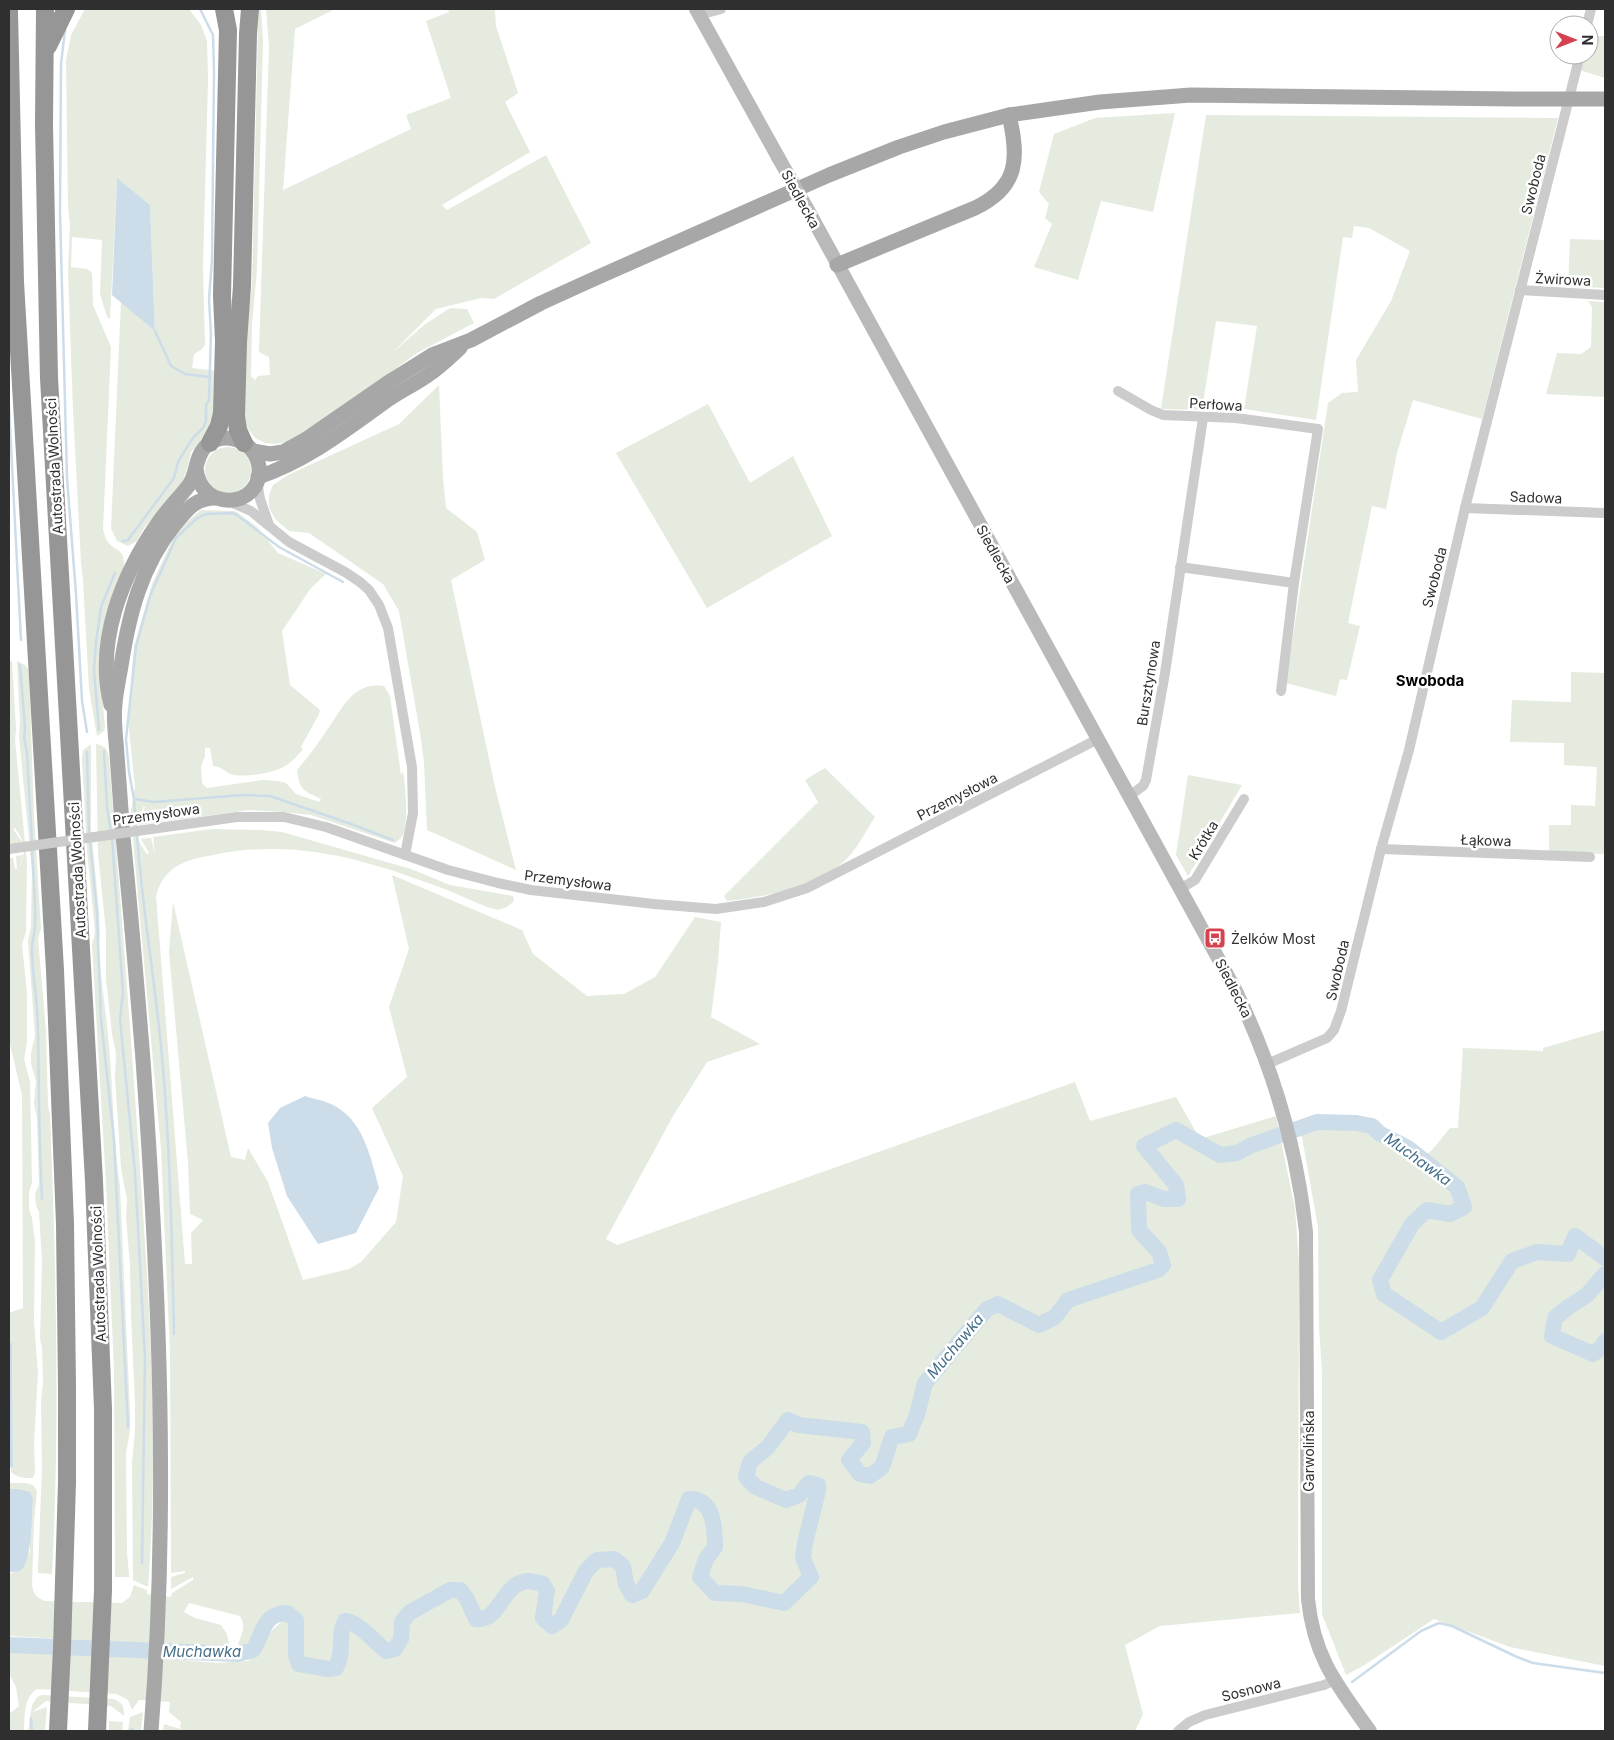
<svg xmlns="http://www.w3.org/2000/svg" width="1614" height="1740" font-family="Inter,sans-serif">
<rect width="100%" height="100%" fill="#fff"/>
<!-- green -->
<g fill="#e5ebde">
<path d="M 85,9 L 189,9 L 201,25 L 207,41 L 208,80 L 203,267 L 205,345 L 201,350 L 194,354 L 192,368 L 217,371 L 214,422 L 209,430 L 191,452 L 187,469 L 182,482 L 144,528 L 137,541 L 128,546 L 117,541 L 111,528 L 121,302 L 155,331 L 150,205 L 117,179 L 110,319 L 107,317 L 100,294 L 102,240 L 72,237 L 71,267 L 87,269 L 92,273 L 93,305 L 111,347 L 103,529 C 104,532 105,538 107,541 C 116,553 125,547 124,568 L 100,674 L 105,727 L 104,731 L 97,736 L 89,689 L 83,580 L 81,562 L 73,410 L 68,271 L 70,225 L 68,206 L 66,60 L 71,35 Z"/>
<polygon points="257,9 261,9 263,41 257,269 252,323 251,376 255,380 258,376 270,375 269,357 259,352 269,46 266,9 335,9 295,29 283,190 411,129 406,115 451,98 426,21 449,12 448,9 495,9 496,26 518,93 505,102 530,152 442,205 447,210 546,155 591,243 494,299 481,298 436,309 392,353 424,325 450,308 467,309 474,323 417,353 324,420 286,442 276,444 265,443 255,438 244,424 246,333 252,286 258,27"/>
<polygon points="1589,36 1605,36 1605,78 1579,70 1583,55 1589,55"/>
<polygon points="1175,113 1153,212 1101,201 1078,280 1034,267 1052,224 1045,218 1049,204 1039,192 1054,134 1095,118"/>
<polygon points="1206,115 1558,118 1482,419 1413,400 1397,453 1386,509 1372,506 1348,623 1360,626 1347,680 1340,679 1336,696 1286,683 1328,403 1342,393 1358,392 1356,360 1391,301 1410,251 1369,228 1354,226 1352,238 1343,237 1316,420 1244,409 1257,326 1216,321 1202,410 1161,409"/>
<polygon points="1570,239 1605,240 1605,288 1568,286"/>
<polygon points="1588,301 1605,302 1605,397 1546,394 1557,353 1581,354 1591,347 1592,307"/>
<polygon points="439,385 443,478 446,508 477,532 485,560 451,580 495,787 516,870 427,830 424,762 421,739 399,611 383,584 309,533 289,531 275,519 269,507 269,495 273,485 288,475 399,424"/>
<polygon points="708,404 750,483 793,456 832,536 707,608 616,453"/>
<circle cx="228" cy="470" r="23"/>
<path d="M 201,510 L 235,511 L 257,527 L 278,553 L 326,574 L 311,588 L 282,631 L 290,685 L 320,710 L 319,714 L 301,747 L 303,749 C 298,755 292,762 285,766 C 275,773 246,777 234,775 C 225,773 224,767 213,766 L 210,748 L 205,748 L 205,756 L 201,767 L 202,783 L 207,788 L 263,780 L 278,781 L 286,783 L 296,794 L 319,802 L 321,799 C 303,790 300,791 297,770 C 308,757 318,744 327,730 C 343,708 353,681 384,686 L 390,696 L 401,775 L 403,771 C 405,785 410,827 401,838 C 399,840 397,841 395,843 L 311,815 L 283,812 L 250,810 L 138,825 L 145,807 L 144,806 C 134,826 133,835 147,854 L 149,853 L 141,839 L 151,838 L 155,854 L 153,837 L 212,829 L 260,830 L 282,832 L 411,869 L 450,885 L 513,896 L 514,901 L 507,907 L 498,910 C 478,905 461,895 442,888 C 365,859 295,838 213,855 C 185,860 164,866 156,896 L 185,1264 L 192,1264 L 191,1233 L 203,1220 L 190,1214 L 188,1162 L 169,952 L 173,902 L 231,1157 L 245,1160 L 248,1148 L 268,1182 L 303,1280 L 349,1269 L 361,1262 L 396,1222 L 403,1176 L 372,1108 L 407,1077 L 389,1007 L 409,949 L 392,875 L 522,930 L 533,954 L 587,996 L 624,994 L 655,977 L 695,917 L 721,922 L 718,962 L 711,1017 L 760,1044 L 707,1062 L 673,1116 L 606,1239 L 617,1245 L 1075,1082 L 1090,1121 L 1176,1097 L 1200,1139 L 1276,1116 L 1295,1209 L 1299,1262 L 1298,1588 L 1300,1613 L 1160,1626 L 1125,1645 L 1143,1714 L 1135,1731 L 163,1731 L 164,1724 L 180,1729 L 181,1722 L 169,1712 L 170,1702 L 139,1700 L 132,1710 L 128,1700 L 117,1694 L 37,1689 C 23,1698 25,1716 24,1731 L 9,1731 L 9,1714 L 19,1706 L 16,1687 L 9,1674 L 9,1652 L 137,1656 L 217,1663 L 248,1661 L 258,1653 L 269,1633 L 286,1618 L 290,1620 C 292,1633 289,1652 296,1663 C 308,1680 338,1678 345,1659 C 348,1650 346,1637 345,1627 L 347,1626 L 352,1628 L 364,1639 L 391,1657 C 380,1640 366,1620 344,1618 L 338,1624 L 334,1663 C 323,1668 309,1663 300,1657 C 301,1647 303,1635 302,1625 C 301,1620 296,1611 292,1609 C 271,1596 259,1629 252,1642 L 242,1646 L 238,1644 C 242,1634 246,1626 240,1616 L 189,1603 L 184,1612 L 195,1618 L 221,1625 L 227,1634 L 230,1648 L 9,1636 L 9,1574 L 20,1570 L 25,1564 L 30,1551 L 30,1524 L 18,1489 L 9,1489 L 9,1483 L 26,1483 L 33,1485 L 37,1491 L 34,1522 L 32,1584 C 33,1593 36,1598 45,1601 L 122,1603 L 130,1597 L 134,1585 L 147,1590 L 147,1594 L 171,1597 L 172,1593 L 193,1580 L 193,1577 L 171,1589 L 171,1577 L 185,1573 L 185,1571 L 171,1573 L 170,1351 L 161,1149 L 134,852 L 131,810 L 135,787 L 128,719 L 134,646 L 152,584 L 177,530 Z"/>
<path d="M 9,661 L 12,661 L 16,729 L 15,740 L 27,863 L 26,932 L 22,944 L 27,993 L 27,1042 L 24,1059 L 30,1082 L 32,1183 L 29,1192 L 29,1209 L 32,1218 L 35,1242 L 34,1321 L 38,1374 L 34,1443 L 35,1473 L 33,1478 C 24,1478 18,1478 11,1472 L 11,1468 L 13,1468 L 12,1344 L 9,1343 L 9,1313 L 23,1308 L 22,1095 L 9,1040 L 9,858 L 13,858 L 15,869 L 17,869 L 16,856 L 23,855 L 19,869 C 26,851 26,844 15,828 L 13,829 L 22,842 L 9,844 Z"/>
<path d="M 17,661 L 25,665 L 29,671 L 34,816 L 41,928 L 38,939 L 46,1031 L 48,1106 L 50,1115 C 56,1267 60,1421 52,1574 L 38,1573 L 38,1571 L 42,1468 L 41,1403 L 43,1382 L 42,1348 L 40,1339 L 42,1261 L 39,1212 L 36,1205 L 35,1194 L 39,1184 L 37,1118 L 34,1104 L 36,1081 L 31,1064 L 31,1053 L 35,1036 L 28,941 L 31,927 L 32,871 L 19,736 L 20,724 Z"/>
<polygon points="1571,672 1605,673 1605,854 1549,852 1549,825 1571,825 1571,805 1595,806 1597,767 1564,765 1564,743 1510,742 1512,700 1571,702"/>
<path d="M 91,744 L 91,829 L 99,911 L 100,937 L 98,943 C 101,981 107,1018 110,1057 C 113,1100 114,1143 120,1186 L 130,1414 L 130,1430 L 126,1453 L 127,1551 L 129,1577 L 115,1577 L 114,1371 L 106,1184 L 92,945 L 95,932 L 87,850 L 82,759 L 83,750 Z"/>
<path d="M 96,744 C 105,746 107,748 109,758 C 120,895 131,1033 140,1170 C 150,1309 159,1448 148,1587 L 133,1580 L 132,1463 L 135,1430 L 135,1403 L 131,1316 L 130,1266 L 126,1217 L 127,1200 L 121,1168 L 115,1077 L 116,1053 L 112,1034 L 106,979 L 106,932 L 98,853 Z"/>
<path d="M 825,768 L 875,817 C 865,832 856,852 841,864 C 810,888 765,897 727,901 L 724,896 L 818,802 L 805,780 Z"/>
<polygon points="1188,775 1242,785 1188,876 1176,855"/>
<path d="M 1605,1030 L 1605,1666 L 1510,1647 L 1434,1619 L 1363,1666 L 1346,1675 L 1322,1614 L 1322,1372 L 1319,1328 L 1318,1227 L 1302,1137 L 1298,1133 C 1309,1131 1322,1126 1333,1126 C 1366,1126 1392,1143 1418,1161 L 1432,1150 L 1450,1128 L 1458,1128 L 1463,1048 L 1543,1051 L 1543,1048 Z"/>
<path d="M 42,1695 L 114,1699 C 123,1703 124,1706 124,1716 L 111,1706 L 46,1701 L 32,1712 L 47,1707 L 45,1731 L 28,1731 L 32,1705 L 37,1697 Z"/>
<polygon points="143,1712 141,1731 128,1731 130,1717"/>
<polygon points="109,1721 123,1722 122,1731 109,1731"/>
</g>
<!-- water -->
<g fill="#ccdde9">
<polygon points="117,178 150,205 155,331 112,295"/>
<path d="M 305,1096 C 313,1099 323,1100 331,1104 C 363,1118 371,1158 379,1188 L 356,1233 L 318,1244 L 287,1196 L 272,1148 L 268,1123 L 280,1108 Z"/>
<polygon points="9,1343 12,1343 13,1468 9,1467"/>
<path d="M 9,1489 L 18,1489 L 30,1492 L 33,1499 C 31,1514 33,1561 21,1570 C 18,1572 13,1572 9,1572 Z"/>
</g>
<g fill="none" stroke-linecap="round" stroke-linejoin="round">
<!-- stream -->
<g stroke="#ccdde9" stroke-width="2.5">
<polyline points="65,30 61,64 60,212 67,478 76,594 82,701 87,732"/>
<polyline points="155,331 171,366 185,374 209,377"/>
<polyline points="9,407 21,640"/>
<polyline points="123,541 128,540 174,478 178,462 192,439 203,428 206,421 206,405 209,400 211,334 209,299 212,260 214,71 213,35 200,9"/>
<polyline points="20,665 25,728 24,738 27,752 32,843"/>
<polyline points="99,730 94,670 96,643 101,607 115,573"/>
<polyline points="104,751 107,807 111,832"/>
<polyline points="87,752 89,835"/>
<polyline points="135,799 154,802 242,795 270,796 354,825 393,840"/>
<polyline points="136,829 134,799 129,772 126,739 136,647 150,596 176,538 196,519 206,514 232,513 237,515 279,547 343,582"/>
<path d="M 137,835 C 142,906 154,975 161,1046 C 170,1141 172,1238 174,1334"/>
<polyline points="112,837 123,993 120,1019 135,1173 145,1358 142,1563"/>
<polyline points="90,840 97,914 101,1019 114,1140 128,1427"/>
<path d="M 32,849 C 33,874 36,900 35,925 C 35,933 32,940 32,948 C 32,975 38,1003 38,1031 C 39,1087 39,1143 42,1199"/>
<polyline points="1352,1682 1421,1631 1439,1623 1452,1626 1517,1657 1533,1663 1605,1673"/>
<polyline points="31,1718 32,1731"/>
<polyline points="132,1731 132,1729"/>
</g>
<!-- river -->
<g stroke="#ccdde9" stroke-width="16">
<polyline points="1605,1274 1587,1295 1567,1308 1555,1318 1552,1336 1593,1354 1602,1347 1605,1341"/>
<path d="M 9,1645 L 238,1654 L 253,1650 C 264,1633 262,1614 287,1613 L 296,1620 L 296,1655 L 299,1664 L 328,1669 L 336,1668 C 345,1652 337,1636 345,1621 C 356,1620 376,1643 386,1651 L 395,1649 L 401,1639 L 402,1622 L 409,1613 L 450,1590 L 460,1590 L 467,1599 L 476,1619 C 501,1622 501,1583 528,1581 C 532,1581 539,1583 543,1584 L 547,1591 L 543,1618 L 552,1626 L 561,1620 L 586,1571 L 597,1560 L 614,1559 L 623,1566 L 626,1584 L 632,1595 L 642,1591 L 672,1543 L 689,1499 C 714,1498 715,1529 715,1547 L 706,1559 L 700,1577 L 715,1593 L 742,1594 L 784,1603 L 811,1577 L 803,1558 L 805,1543 L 818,1491 L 818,1485 L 809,1483 L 799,1495 L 786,1500 L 756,1487 L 746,1477 L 750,1462 L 768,1447 L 788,1420 L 798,1425 L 862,1432 L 863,1443 L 849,1460 L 860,1474 L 870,1476 L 882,1467 L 892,1437 L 909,1434 L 917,1415 L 925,1383 L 987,1309 L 998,1304 L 1039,1325 L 1055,1317 L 1068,1300 L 1158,1270 L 1163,1265 L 1159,1252 L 1139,1230 L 1138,1194 L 1145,1192 L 1164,1199 L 1178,1199 L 1176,1185 L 1144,1146 L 1176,1130 L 1220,1155 L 1237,1153 L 1252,1145 L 1317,1122 L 1356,1123 L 1372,1126 L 1379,1133 L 1408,1148 L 1457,1187 L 1464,1207 L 1450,1214 L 1427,1210 L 1412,1224 L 1380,1280 L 1384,1294 L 1441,1332 L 1482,1308 L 1512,1261 L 1537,1252 L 1568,1254 L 1575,1236 L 1605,1258"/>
</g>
<!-- minor -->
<g stroke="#ccc" stroke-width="10">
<polyline points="699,15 721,9"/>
<polyline points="1587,25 1591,9"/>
<polyline points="1520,290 1605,295"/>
<polyline points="1118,391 1151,410 1163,415 1236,418 1318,429 1294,583 1281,691"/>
<polyline points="257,481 260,499 269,525"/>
<polyline points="228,501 251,511 289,542 345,572 360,582 369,590 379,605 388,628 412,767 413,813 405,855"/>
<polyline points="1465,508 1605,513"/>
<polyline points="1180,567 1294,583"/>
<polyline points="1129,796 1143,786 1146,780 1165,673 1203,418"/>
<polyline points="137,831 237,817 284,817 326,827 448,870 498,883 531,890 654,904 716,909 764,902 807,888 1098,739"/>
<polyline points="9,849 23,847"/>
<polyline points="1381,849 1590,857"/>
<polyline points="1180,889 1195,880 1244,799"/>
<polyline points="1267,1064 1327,1038 1334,1030 1341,1011 1381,849 1409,750 1465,508 1580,55"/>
<polyline points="1178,1731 1189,1722 1205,1715 1324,1685 1335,1680"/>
</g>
<!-- secondary -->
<g stroke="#b9b9b9" stroke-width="14">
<polyline points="696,9 778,157"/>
<path d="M 809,212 L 1235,989 C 1272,1065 1297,1148 1306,1232 L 1308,1599 C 1314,1658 1337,1685 1370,1731"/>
</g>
<!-- primary -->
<g stroke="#a7a7a7" stroke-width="15">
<path d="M 837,265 L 975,208 C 1019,187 1019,158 1009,115"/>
<polyline points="253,451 270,454 283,452 308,438 392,380 432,355 471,340 541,303 596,278 829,175 899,147 944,132 1009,115 1100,102 1191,95 1514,99 1605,99"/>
<path d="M 258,477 C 307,461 347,429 389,399 C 401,391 415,384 428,375 C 439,368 450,357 460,348"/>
<path d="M 111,705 C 95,642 122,575 158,523 C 167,510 179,498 189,485 C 197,474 195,458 205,447 C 224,428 256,441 259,467 C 263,508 200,514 196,468"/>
<path d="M 151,1731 C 169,1508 159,1284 143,1060 C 137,986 131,912 123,837 C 121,810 119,782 117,755 C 116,738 113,720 115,704 C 116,691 119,678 121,666 C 129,614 141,566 175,524 C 187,510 195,498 215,498"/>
</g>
<!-- motorway -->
<g stroke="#969696" stroke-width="18">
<polyline points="45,9 44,124 49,378 94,1181 103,1409 103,1590 97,1731"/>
<polyline points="9,11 15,282 55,970 65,1224 67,1386 67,1482 62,1648 58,1731"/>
<polyline points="48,46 66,9"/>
<polyline points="210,443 219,426 222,413 224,341 222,296 228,30 224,9"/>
<polyline points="244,443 238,430 236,416 238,342 242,286 248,34 250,9"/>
</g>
<!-- minor-bridge -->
<polyline stroke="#ccc" stroke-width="10" points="23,847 137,831"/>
<!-- secondary-bridge -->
<polyline stroke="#b9b9b9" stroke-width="14" points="778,157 809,212"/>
</g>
<!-- icons -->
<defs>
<g id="bus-square" transform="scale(1.125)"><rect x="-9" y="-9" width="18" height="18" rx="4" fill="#d5414c" stroke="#fff"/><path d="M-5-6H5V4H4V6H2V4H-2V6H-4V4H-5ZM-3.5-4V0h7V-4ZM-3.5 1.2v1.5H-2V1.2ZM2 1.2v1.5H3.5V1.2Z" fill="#fff"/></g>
</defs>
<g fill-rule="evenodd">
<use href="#bus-square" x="1215" y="938"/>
</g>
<g text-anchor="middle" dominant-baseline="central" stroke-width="5" stroke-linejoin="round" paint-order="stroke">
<!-- street labels -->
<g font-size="14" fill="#2f2f2f" stroke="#fff">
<text transform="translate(1533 184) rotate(-76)">Swoboda</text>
<text transform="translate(801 199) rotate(61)">Siedlecka</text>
<text transform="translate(1563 279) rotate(3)">Żwirowa</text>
<text transform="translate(1216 404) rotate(3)">Perłowa</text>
<text transform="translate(54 466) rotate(-93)">Autostrada Wolności</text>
<text transform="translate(1536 497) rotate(2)">Sadowa</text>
<text transform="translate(996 554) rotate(61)">Siedlecka</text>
<text transform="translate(1434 577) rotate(-76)">Swoboda</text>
<text transform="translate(1148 683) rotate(-81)">Bursztynowa</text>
<text transform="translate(957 796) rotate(-27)">Przemysłowa</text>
<text transform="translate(156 814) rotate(-8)">Przemysłowa</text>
<text transform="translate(1203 840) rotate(-59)">Krótka</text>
<text transform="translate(1486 840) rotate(2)">Łąkowa</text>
<text transform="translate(77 870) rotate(-93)">Autostrada Wolności</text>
<text transform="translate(568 880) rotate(7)">Przemysłowa</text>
<text transform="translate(1337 970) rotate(-77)">Swoboda</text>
<text transform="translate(1234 988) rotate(63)">Siedlecka</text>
<text transform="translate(98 1274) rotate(-92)">Autostrada Wolności</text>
<text transform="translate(1308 1451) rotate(-90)">Garwolińska</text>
<text transform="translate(1251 1689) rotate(-14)">Sosnowa</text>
</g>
<!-- poi labels -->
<g font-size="14" fill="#2f2f2f" stroke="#fff" text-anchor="start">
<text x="1231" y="938">Żelków Most</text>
</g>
<!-- neighbourhood labels -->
<g font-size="15" font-weight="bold" fill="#000" stroke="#fff">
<text x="1430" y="680">Swoboda</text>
</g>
<!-- water labels -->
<g font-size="15" font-style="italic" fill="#446e89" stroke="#fff">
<text transform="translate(1418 1159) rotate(36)">Muchawka</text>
<text transform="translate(955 1346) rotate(-50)">Muchawka</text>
<text x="202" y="1651">Muchawka</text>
</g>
</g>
<!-- border -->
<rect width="1614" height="1740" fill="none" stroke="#2f2f2f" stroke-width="20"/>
<!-- north arrow -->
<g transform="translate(1574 40) rotate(90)"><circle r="24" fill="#ffffff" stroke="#acacac"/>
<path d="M0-4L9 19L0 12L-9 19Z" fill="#d5414c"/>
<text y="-8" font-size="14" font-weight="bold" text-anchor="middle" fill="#2f2f2f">N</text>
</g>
</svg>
